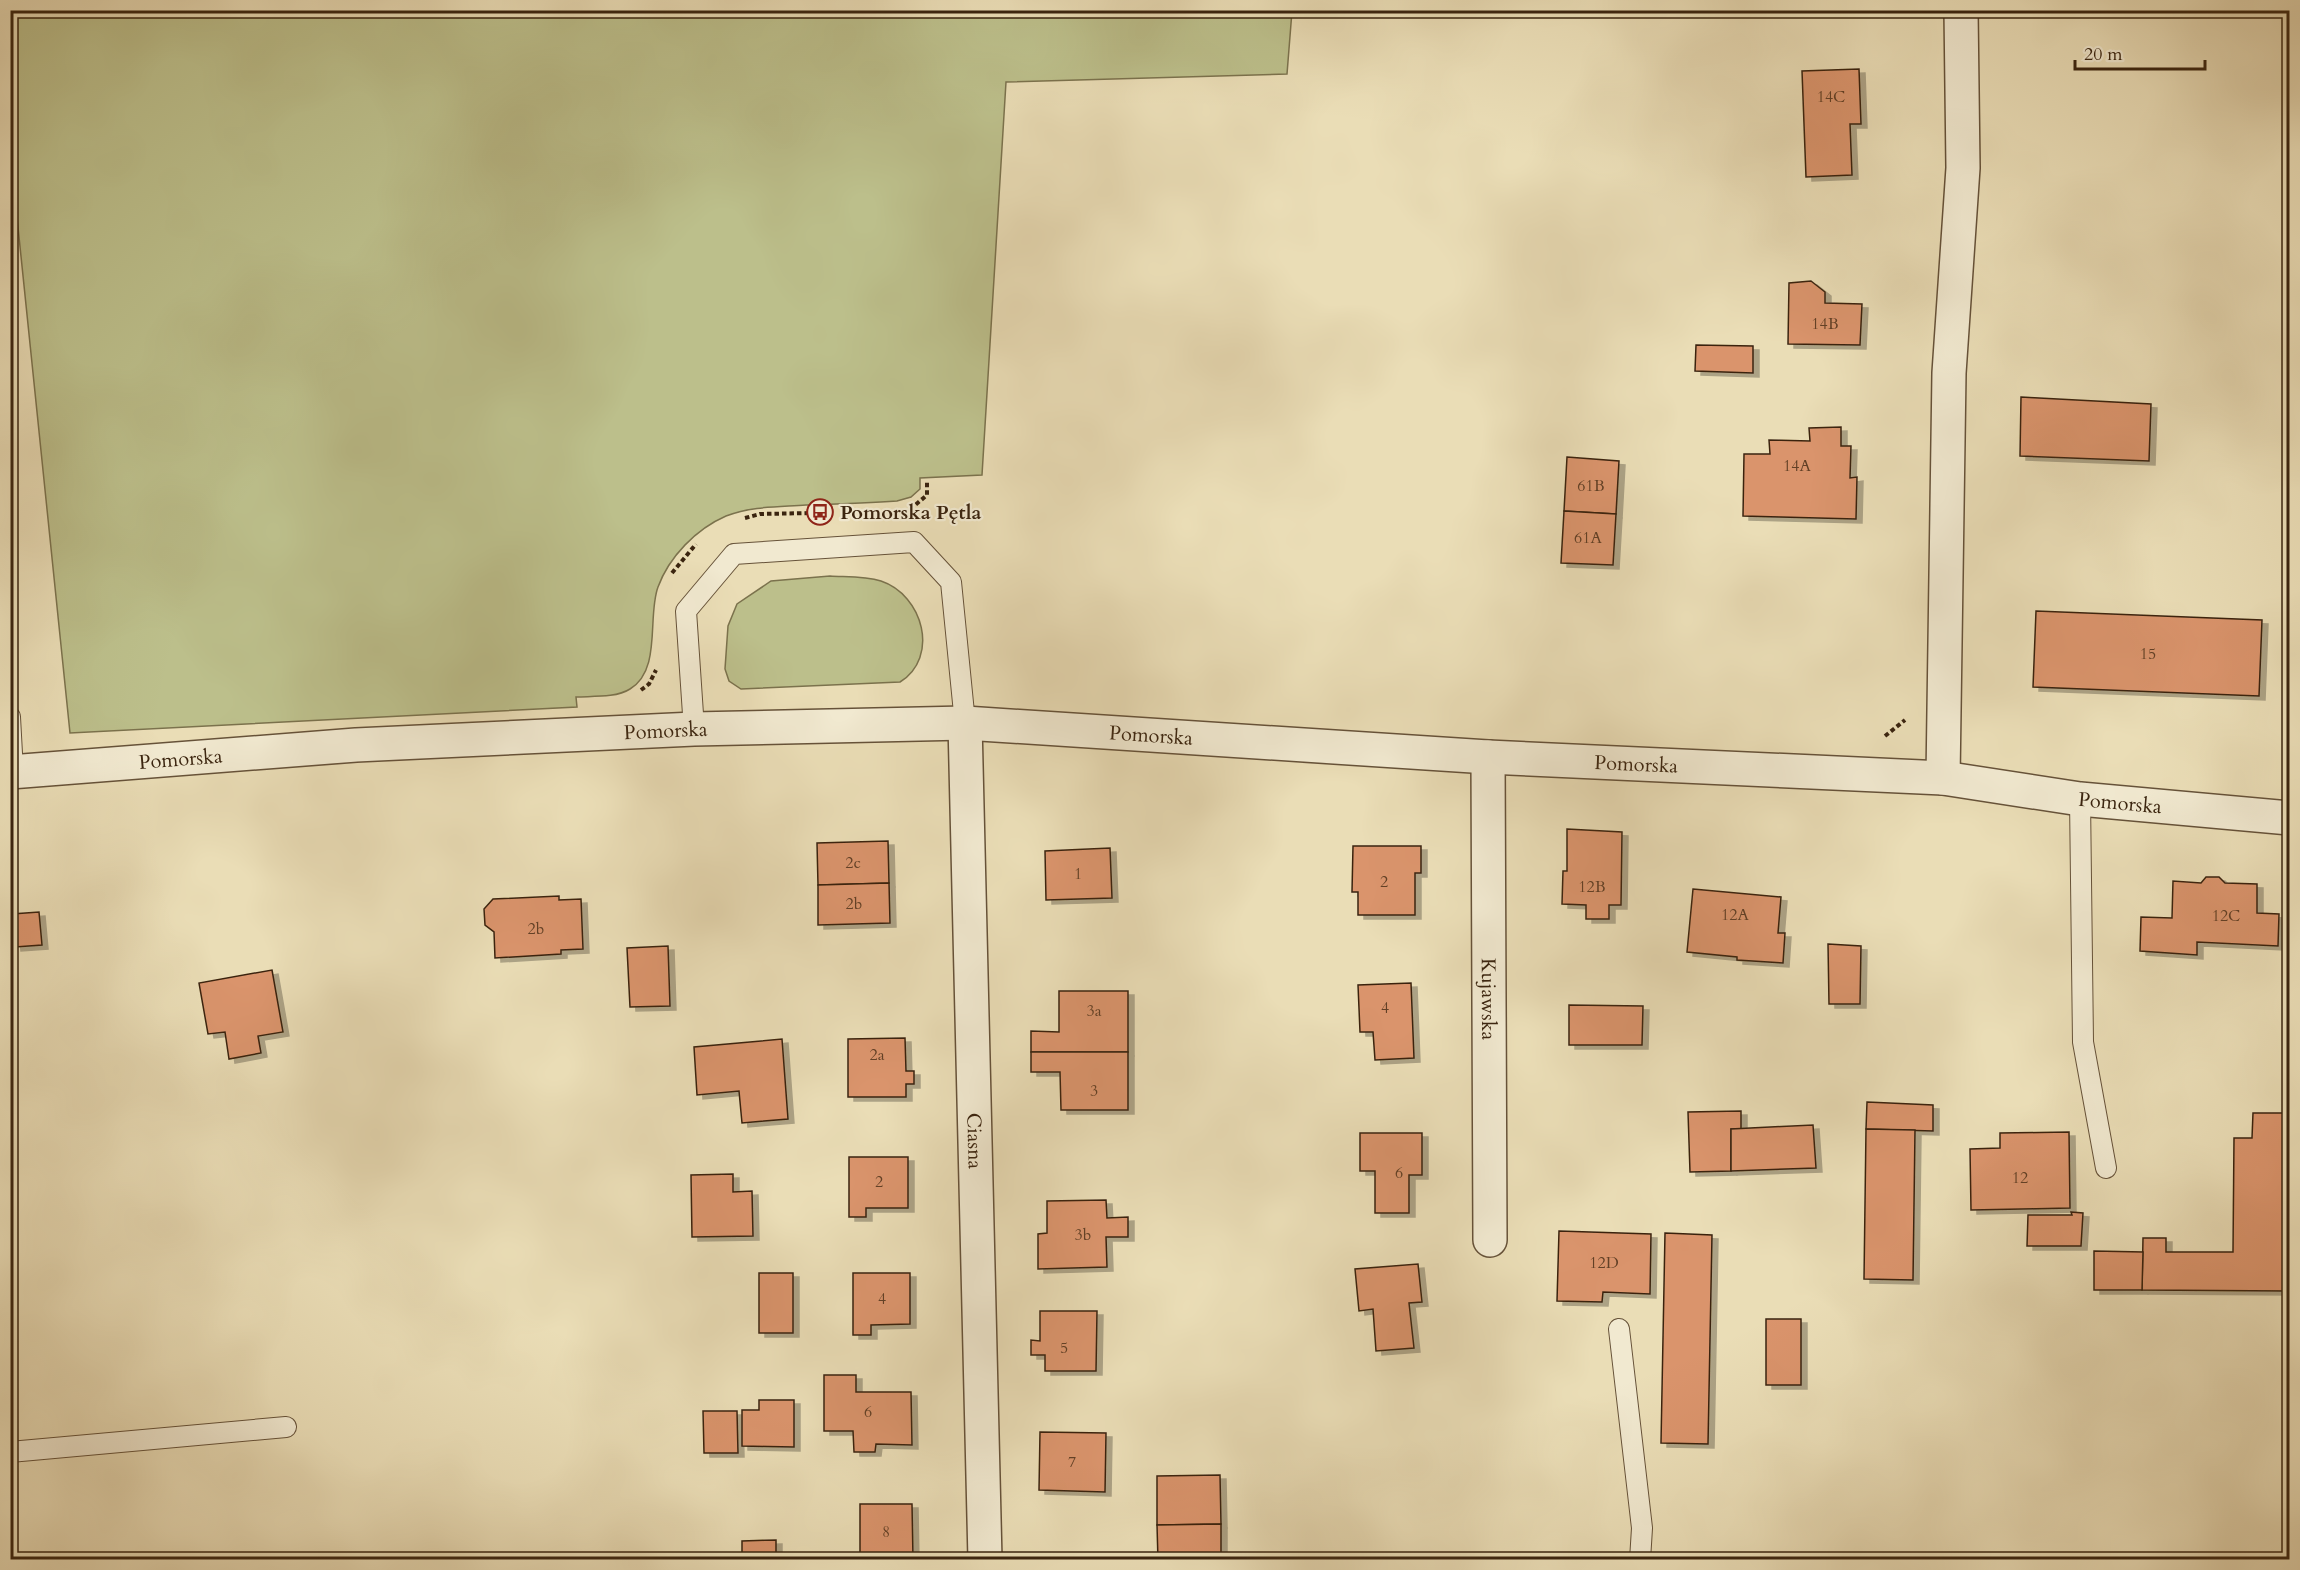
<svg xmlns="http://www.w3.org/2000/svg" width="2300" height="1570" font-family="Cardo,serif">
<defs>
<filter id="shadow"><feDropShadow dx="6" dy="4" stdDeviation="0" flood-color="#0004"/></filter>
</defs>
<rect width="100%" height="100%" fill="#eaddb6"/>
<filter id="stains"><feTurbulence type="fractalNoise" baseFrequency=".00333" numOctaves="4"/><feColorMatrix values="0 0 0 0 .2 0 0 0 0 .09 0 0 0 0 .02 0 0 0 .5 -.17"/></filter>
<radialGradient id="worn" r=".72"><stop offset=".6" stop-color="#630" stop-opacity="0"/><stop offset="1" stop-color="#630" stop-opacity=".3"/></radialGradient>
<!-- green -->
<g fill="#bcbf8b" stroke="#7b724d" stroke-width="1.5">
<path d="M 10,11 L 11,10 L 1292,11 L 1287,74 L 1006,82 L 982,475 L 920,478 L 920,489 L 911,497 L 897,501 C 867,503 836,504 806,505 C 778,507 752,506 726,516 C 696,529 669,557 658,587 C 647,616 662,670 630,689 C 616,698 593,696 576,697 L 577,707 L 70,733 L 11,159 Z"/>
<path d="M 830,576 C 847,577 865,576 881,581 C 923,595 940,657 900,682 L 741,689 L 729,681 L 725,669 L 728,626 L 737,604 L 771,581 Z"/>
</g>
<!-- building -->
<g fill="#da946c" stroke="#3a240f" stroke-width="1.5" filter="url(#shadow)">
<polygon points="1859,69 1861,124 1850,124 1852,175 1806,177 1802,71"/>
<polygon points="1811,281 1825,292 1825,303 1862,304 1860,345 1788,344 1789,283"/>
<polygon points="1696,345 1753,346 1753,373 1695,371"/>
<polygon points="2021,397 2151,404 2149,461 2020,456"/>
<polygon points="1841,427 1841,446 1851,446 1850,478 1857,477 1856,519 1743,516 1744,454 1770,454 1769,440 1810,441 1809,428"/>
<polygon points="1567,457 1619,461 1616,514 1564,511"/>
<polygon points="1564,511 1616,514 1613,565 1561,563"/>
<polygon points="2036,611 2262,620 2259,696 2033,687"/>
<polygon points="1567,829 1622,832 1621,905 1609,905 1609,919 1586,919 1586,905 1562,904 1563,871 1567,871"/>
<polygon points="888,841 889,883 818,885 817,843"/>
<polygon points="1353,846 1421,846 1421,873 1415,873 1415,915 1358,915 1358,892 1352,892"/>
<polygon points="1110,848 1112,898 1046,900 1045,851"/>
<polygon points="2206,877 2219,877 2225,883 2257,884 2257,913 2279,914 2278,946 2197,942 2197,955 2140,951 2141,917 2172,918 2173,881 2201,883"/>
<polygon points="889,883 890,923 818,925 818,885"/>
<polygon points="1693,889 1781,897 1778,933 1785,933 1783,963 1737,960 1737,957 1687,952"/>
<polygon points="559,896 559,900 581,899 583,949 561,950 561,954 495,958 494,932 485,925 484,909 493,899"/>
<polygon points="39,912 42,945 15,947 12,914"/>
<polygon points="1828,944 1861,946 1860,1004 1829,1004"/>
<polygon points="668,946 670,1006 630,1007 627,948"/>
<polygon points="272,970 283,1032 258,1036 261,1053 229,1059 225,1032 208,1034 199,983"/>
<polygon points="1411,983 1414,1058 1375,1060 1373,1032 1360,1032 1358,985"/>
<polygon points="1059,991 1128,991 1128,1052 1031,1052 1031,1031 1059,1032"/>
<polygon points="1569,1005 1643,1006 1642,1045 1569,1045"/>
<polygon points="905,1038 906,1071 914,1071 914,1084 906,1084 906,1097 848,1097 848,1039"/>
<polygon points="782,1039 788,1119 742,1123 739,1091 697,1095 694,1047"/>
<polygon points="1031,1052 1128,1052 1128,1110 1061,1110 1060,1072 1031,1072"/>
<polygon points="1867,1102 1933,1105 1933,1131 1866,1129"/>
<polygon points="1741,1111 1741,1129 1731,1129 1731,1171 1690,1172 1688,1112"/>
<polygon points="2253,1113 2290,1113 2290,1291 2142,1290 2143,1238 2166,1238 2166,1252 2233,1252 2234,1138 2252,1138"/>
<polygon points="1813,1125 1816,1168 1731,1171 1731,1129"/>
<polygon points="1866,1129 1915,1130 1913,1280 1864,1279"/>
<polygon points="2069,1132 2070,1208 1971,1210 1970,1149 2000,1148 2000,1133"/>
<polygon points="1360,1133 1422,1133 1422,1175 1409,1175 1409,1213 1375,1213 1375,1171 1360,1171"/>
<polygon points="849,1157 908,1157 908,1208 866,1208 866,1217 849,1217"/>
<polygon points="733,1174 733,1192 752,1191 753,1236 692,1237 691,1175"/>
<polygon points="1106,1200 1107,1218 1128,1217 1128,1237 1106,1237 1107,1267 1038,1269 1038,1234 1047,1233 1047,1201"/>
<polygon points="2071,1212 2083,1213 2081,1246 2027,1246 2028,1215 2072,1215"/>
<polygon points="1559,1231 1651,1234 1650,1294 1603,1292 1602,1302 1557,1301"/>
<polygon points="1665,1233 1712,1235 1708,1444 1661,1443"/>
<polygon points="2094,1251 2143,1252 2142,1290 2094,1290"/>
<polygon points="1418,1264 1422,1302 1409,1303 1414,1348 1376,1351 1373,1309 1359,1311 1355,1269"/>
<rect x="759" y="1273" width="34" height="60"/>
<polygon points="853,1273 910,1273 910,1324 871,1325 871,1335 853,1335"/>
<polygon points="1040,1311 1097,1311 1096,1371 1045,1371 1045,1355 1031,1355 1031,1340 1040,1341"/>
<rect x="1766" y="1319" width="35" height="66"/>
<polygon points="824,1375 856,1375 856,1392 911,1392 912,1445 876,1444 875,1452 854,1452 853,1431 824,1431"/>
<polygon points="759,1400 794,1400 794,1447 742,1446 742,1410 759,1410"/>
<polygon points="703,1411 737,1411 738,1453 704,1453"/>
<polygon points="1040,1432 1106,1433 1105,1492 1039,1490"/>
<polygon points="1220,1475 1221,1524 1157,1525 1157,1476"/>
<polygon points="860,1504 912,1504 913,1559 860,1560"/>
<polygon points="1221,1524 1221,1560 1158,1560 1157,1525"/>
<polygon points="776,1540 776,1560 742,1560 742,1541"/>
<polygon points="1272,1553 1336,1555 1336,1560 1271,1560"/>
<rect x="1042" y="1558" width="60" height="2"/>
</g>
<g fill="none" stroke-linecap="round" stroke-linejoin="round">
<!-- service casing -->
<g stroke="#665239" stroke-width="22">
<g id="service">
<polyline points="10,717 13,772"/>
<polyline points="694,729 686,611 734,554 914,542 951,582 965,723"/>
<polyline points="2080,799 2083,1042 2106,1168"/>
<polyline points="1619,1329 1642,1528 1640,1560"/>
<polyline points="10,1452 286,1427"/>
</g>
</g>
<!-- minor casing -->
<g stroke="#665239" stroke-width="36">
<g id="minor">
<path id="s1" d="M 965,723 L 985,1560"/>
<path id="s2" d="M 1488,757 L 1490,1240"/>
<path id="s3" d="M 10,772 L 356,745 L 694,729 L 965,723 L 1488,757 L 1943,778 L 2080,799 L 2290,818"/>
<polyline points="1943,778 1949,373 1963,168 1961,10"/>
</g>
</g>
<!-- path -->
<g stroke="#3a240f" stroke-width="4" stroke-dasharray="4.5 3" stroke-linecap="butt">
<polyline points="909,507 914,506 927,495 927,482"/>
<polyline points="745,518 760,514 812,513"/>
<polyline points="672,573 696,544"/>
<polyline points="641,690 649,684 656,670"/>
<polyline points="1885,736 1905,720"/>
</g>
<!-- service -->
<use href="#service" stroke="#f1e9d0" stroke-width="20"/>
<!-- minor -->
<use href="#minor" stroke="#f1e9d0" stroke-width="33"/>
</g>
<!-- icons -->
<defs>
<g id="bus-ring" transform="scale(1.35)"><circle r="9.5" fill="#f1e9d0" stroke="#8f2418" stroke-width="1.5"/><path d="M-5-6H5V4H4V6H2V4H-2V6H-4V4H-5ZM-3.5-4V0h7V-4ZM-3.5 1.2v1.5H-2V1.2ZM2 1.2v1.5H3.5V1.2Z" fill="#8f2418"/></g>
</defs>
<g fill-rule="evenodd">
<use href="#bus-ring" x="820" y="512"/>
</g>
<g text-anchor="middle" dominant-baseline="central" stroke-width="4.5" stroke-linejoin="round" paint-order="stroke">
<!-- number labels -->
<g font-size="16" fill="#624026">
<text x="1831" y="97">14C</text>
<text x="1825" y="324">14B</text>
<text x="1797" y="466">14A</text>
<text x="1591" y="486">61B</text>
<text x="1588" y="538">61A</text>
<text x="2148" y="654">15</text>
<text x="853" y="863">2c</text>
<text x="1078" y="874">1</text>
<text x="1384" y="882">2</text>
<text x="1592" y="887">12B</text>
<text x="854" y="904">2b</text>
<text x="1735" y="915">12A</text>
<text x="2226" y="916">12C</text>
<text x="536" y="929">2b</text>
<text x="1385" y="1008">4</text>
<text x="1094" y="1011">3a</text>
<text x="877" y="1055">2a</text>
<text x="1094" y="1091">3</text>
<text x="1399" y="1173">6</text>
<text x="2020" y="1178">12</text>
<text x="879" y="1182">2</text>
<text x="1083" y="1235">3b</text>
<text x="1604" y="1263">12D</text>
<text x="882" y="1299">4</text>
<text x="1064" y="1348">5</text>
<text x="868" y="1412">6</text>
<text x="1072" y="1462">7</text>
<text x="886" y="1532">8</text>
</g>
<!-- poi labels -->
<g font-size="20" font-weight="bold" fill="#3a240f" stroke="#f1e9d0" text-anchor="start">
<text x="840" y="512">Pomorska Pętla</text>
</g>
<!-- street labels -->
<g font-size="20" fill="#3a240f" stroke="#f1e9d0">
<text stroke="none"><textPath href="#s3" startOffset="657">Pomorska</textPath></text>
<text stroke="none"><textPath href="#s3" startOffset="1143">Pomorska</textPath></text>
<text stroke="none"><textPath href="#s3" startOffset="171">Pomorska</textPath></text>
<text stroke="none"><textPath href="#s3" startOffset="1629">Pomorska</textPath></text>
<text stroke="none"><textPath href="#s3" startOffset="2115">Pomorska</textPath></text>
<text stroke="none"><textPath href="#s2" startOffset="242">Kujawska</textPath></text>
<text stroke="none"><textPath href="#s1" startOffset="418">Ciasna</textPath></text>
</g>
</g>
<!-- margin -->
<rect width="2300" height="1570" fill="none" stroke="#eaddb6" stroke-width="36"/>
<rect x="12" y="12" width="2276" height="1546" fill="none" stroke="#3a240f" stroke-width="3"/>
<rect x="18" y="18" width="2264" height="1534" fill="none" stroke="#3a240f" stroke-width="1.5"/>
<!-- scale -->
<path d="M2075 60v9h130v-9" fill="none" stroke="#3a240f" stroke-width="3"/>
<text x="2084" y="60" font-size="18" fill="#3a240f" stroke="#f1e9d0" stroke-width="4.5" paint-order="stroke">20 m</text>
<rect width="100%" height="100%" filter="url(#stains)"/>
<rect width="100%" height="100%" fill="url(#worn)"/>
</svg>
